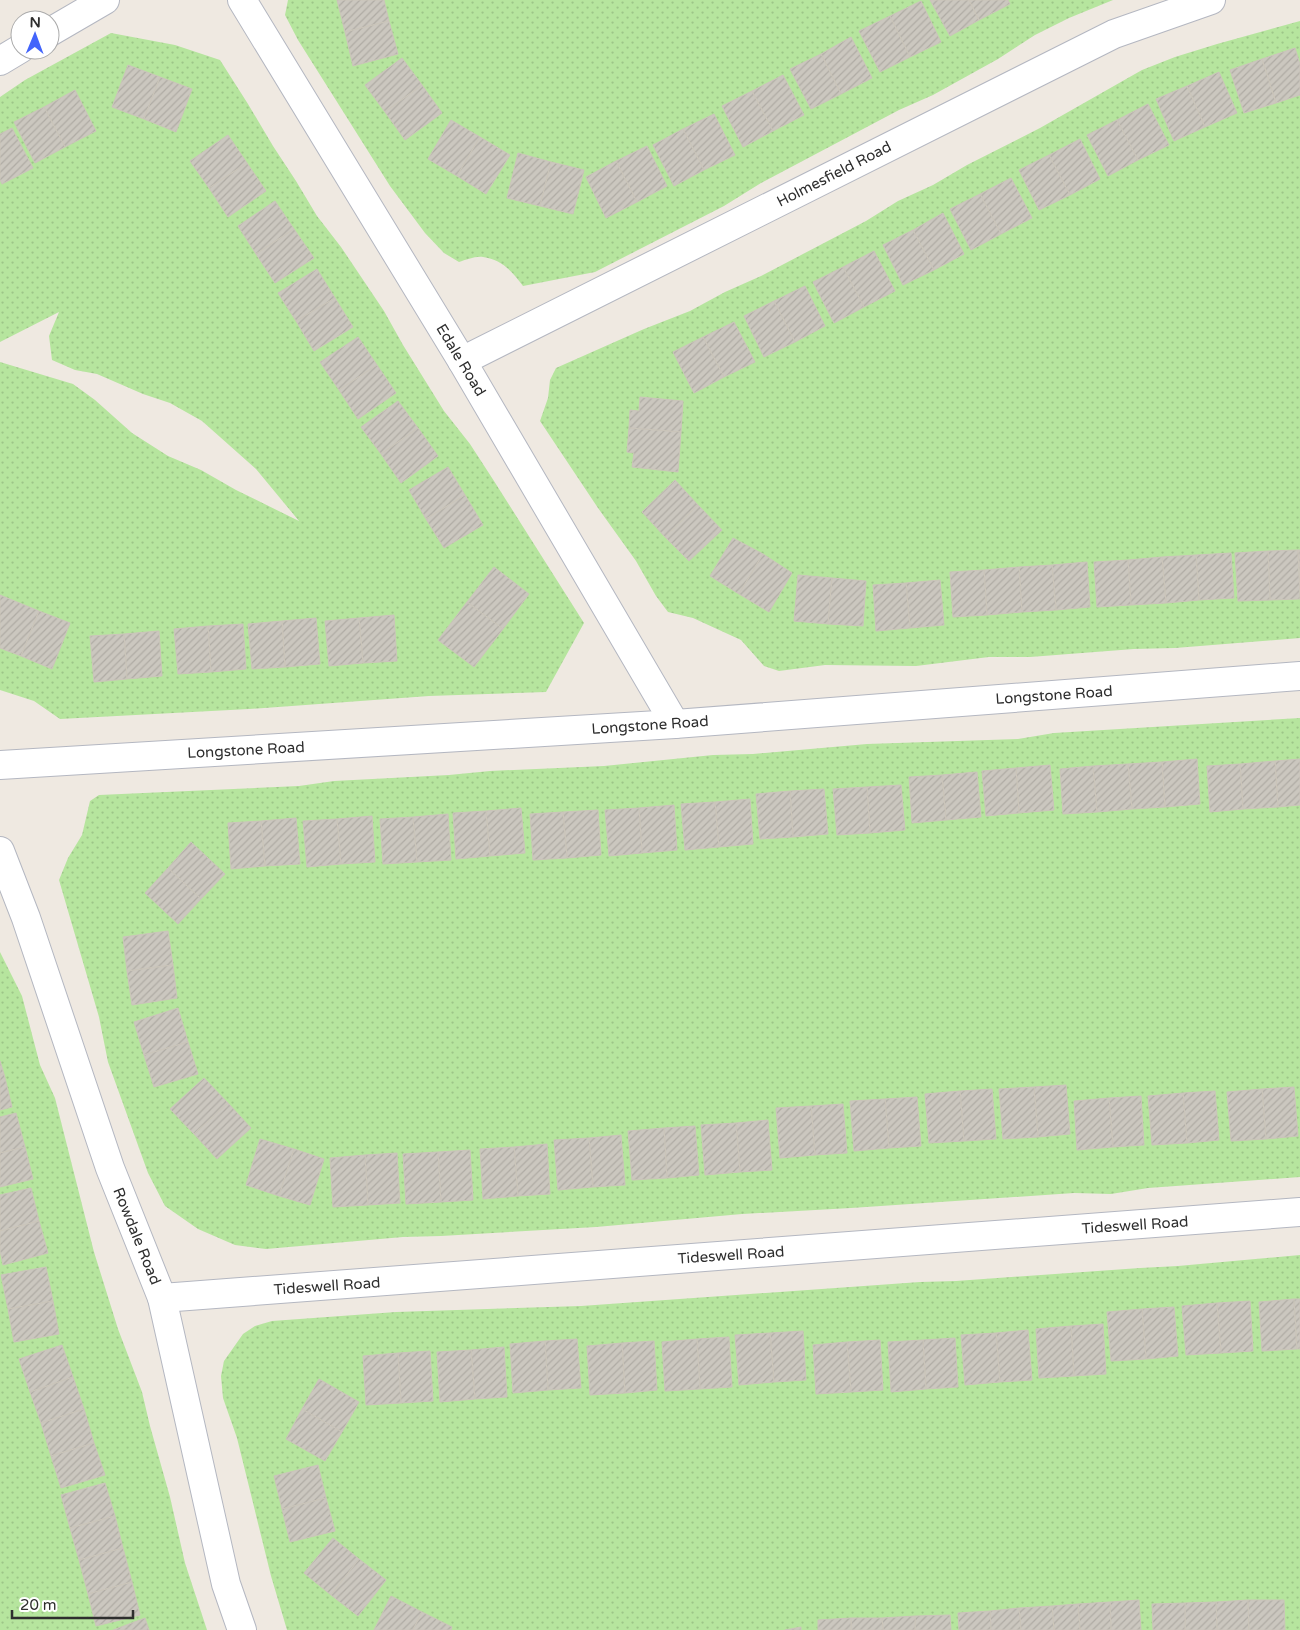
<svg xmlns="http://www.w3.org/2000/svg" width="1300" height="1630" font-family="'Varela Round',sans-serif">
<defs>
<pattern id="garden-dots" width="8" height="8" patternUnits="userSpaceOnUse" patternTransform="scale(1.25)"><rect width="8" height="8" fill="#b6e59e"/><path d="M2 2h.1M6 6h.1" fill="none" stroke="#9dc588" stroke-width="1.8" stroke-linecap="round"/></pattern>
<pattern id="building-hatch" width="6" height="6" patternUnits="userSpaceOnUse" patternTransform="scale(1.25)"><rect width="6" height="6" fill="#cbc7bf"/><path d="M-1 1l2-2M0 6l6-6M5 7l2-2" fill="none" stroke="#afaba4"/></pattern>
</defs>
<rect width="100%" height="100%" fill="#efe9e1"/>
<!-- garden -->
<g fill="url(#garden-dots)">
<path d="M 288,0 L 1113,0 L 1069,18 L 1035,35 L 998,59 L 933,95 L 899,110 L 761,183 L 724,206 L 595,272 L 523,286 C 513,272 501,259 483,257 C 475,256 466,260 459,262 L 444,253 L 425,233 L 390,186 L 298,40 L 285,15 Z"/>
<polygon points="1300,21 1300,638 1175,648 1134,649 1030,657 989,657 916,666 825,665 779,671 764,666 741,640 693,618 668,612 656,596 636,561 598,508 540,421 548,398 550,380 556,368 644,329 690,311 725,292 761,276 866,221 898,201 933,185 967,165 1040,128 1142,70 1175,57 1217,44"/>
<polygon points="111,33 175,45 220,60 248,104 273,146 296,181 317,216 341,247 384,311 403,345 444,411 470,444 494,481 584,623 546,692 429,696 249,709 60,719 34,701 0,690 0,362 73,384 95,400 132,433 168,456 201,470 236,490 299,521 256,469 202,421 170,403 143,394 97,374 75,370 52,360 49,336 59,312 0,342 0,97 25,80"/>
<polygon points="1300,718 1300,1177 1148,1188 1111,1194 1074,1193 851,1208 742,1214 596,1227 441,1236 403,1237 266,1249 235,1245 198,1229 165,1206 148,1173 108,1062 99,1017 59,880 68,858 82,835 90,801 99,795 299,786 334,781 449,775 490,771 604,766 713,755 753,754 867,744 1018,739 1054,733"/>
<polygon points="0,952 22,996 40,1065 55,1098 94,1252 118,1329 142,1392 150,1426 170,1497 185,1563 207,1630 0,1630"/>
<polygon points="1300,1255 1300,1630 287,1630 271,1576 237,1438 223,1398 221,1376 224,1361 243,1334 255,1326 272,1321 396,1312 581,1306 920,1282 956,1281 1140,1268 1178,1266"/>
</g>
<!-- building -->
<g fill="url(#building-hatch)" stroke="#cbc5ba">
<polygon points="337,0 384,0 389,21 345,32"/>
<polygon points="930,0 969,0 979,20 950,36"/>
<polygon points="969,0 1008,0 1010,4 979,20"/>
<polygon points="921,1 941,42 910,57 890,16"/>
<polygon points="890,16 910,57 880,72 859,31"/>
<polygon points="389,21 398,54 353,66 345,32"/>
<polygon points="851,37 872,78 841,94 821,54"/>
<polygon points="1295,48 1300,64 1300,95 1276,103 1262,59"/>
<polygon points="821,54 841,94 811,109 790,69"/>
<polygon points="402,58 422,85 385,112 365,85"/>
<polygon points="1262,59 1276,103 1244,113 1230,70"/>
<polygon points="128,65 160,77 144,119 112,107"/>
<polygon points="1219,72 1237,113 1205,127 1187,86"/>
<polygon points="783,75 804,115 773,131 752,91"/>
<polygon points="160,77 192,89 176,132 144,119"/>
<polygon points="422,85 442,113 405,140 385,112"/>
<polygon points="1187,86 1205,127 1174,141 1156,99"/>
<polygon points="75,90 96,131 65,147 44,107"/>
<polygon points="752,91 773,131 743,147 722,106"/>
<polygon points="1148,104 1169,145 1138,160 1117,120"/>
<polygon points="44,107 65,147 35,163 14,122"/>
<polygon points="714,114 735,155 704,170 683,129"/>
<polygon points="451,120 480,137 457,176 428,159"/>
<polygon points="1117,120 1138,160 1108,176 1087,135"/>
<polygon points="12,128 33,168 2,184 0,180 0,134"/>
<polygon points="683,129 704,170 674,186 653,145"/>
<polygon points="228,135 247,163 209,188 190,161"/>
<polygon points="480,137 510,155 486,194 457,176"/>
<polygon points="1080,139 1100,179 1070,195 1049,155"/>
<polygon points="647,146 667,186 637,202 616,161"/>
<polygon points="518,153 551,162 540,206 507,198"/>
<polygon points="1049,155 1070,195 1039,210 1019,170"/>
<polygon points="616,161 637,202 606,218 586,177"/>
<polygon points="551,162 584,170 573,214 540,206"/>
<polygon points="247,163 266,191 228,217 209,188"/>
<polygon points="1011,178 1032,218 1001,234 980,194"/>
<polygon points="980,194 1001,234 971,250 950,209"/>
<polygon points="275,201 294,229 256,254 238,226"/>
<polygon points="943,213 964,254 934,270 913,230"/>
<polygon points="294,229 314,258 275,283 256,254"/>
<polygon points="913,230 934,270 903,285 883,245"/>
<polygon points="874,251 895,291 864,307 843,267"/>
<polygon points="843,267 864,307 834,323 813,282"/>
<polygon points="317,269 335,298 296,321 278,293"/>
<polygon points="805,286 825,326 795,342 774,301"/>
<polygon points="335,298 353,327 314,351 296,321"/>
<polygon points="774,301 795,342 764,357 744,316"/>
<polygon points="734,322 755,362 724,377 703,337"/>
<polygon points="358,337 377,365 339,390 320,362"/>
<polygon points="703,337 724,377 694,393 673,352"/>
<polygon points="377,365 396,393 358,419 339,390"/>
<polygon points="640,397 683,401 681,432 629,428 630,410 639,411"/>
<polygon points="398,401 418,428 381,454 361,427"/>
<polygon points="418,428 438,456 401,483 381,454"/>
<polygon points="629,428 681,432 678,472 632,467 634,453 627,452"/>
<polygon points="448,467 465,495 426,519 409,490"/>
<polygon points="675,480 698,505 665,537 642,512"/>
<polygon points="465,495 483,525 444,548 426,519"/>
<polygon points="698,505 722,530 689,561 665,537"/>
<polygon points="733,538 763,554 739,594 710,576"/>
<polygon points="1298,550 1300,599 1270,600 1268,551"/>
<polygon points="1298,550 1300,550 1300,589"/>
<polygon points="1268,551 1270,600 1238,601 1235,553"/>
<polygon points="1231,553 1234,598 1199,600 1196,555"/>
<polygon points="763,554 792,573 769,612 739,594"/>
<polygon points="1196,555 1199,600 1166,603 1162,557"/>
<polygon points="1162,557 1166,603 1131,605 1128,560"/>
<polygon points="1128,560 1131,605 1097,607 1094,562"/>
<polygon points="1087,562 1090,607 1056,610 1052,565"/>
<polygon points="1052,565 1056,610 1022,612 1019,567"/>
<polygon points="494,567 529,594 503,629 467,602"/>
<polygon points="1019,567 1022,612 987,615 984,570"/>
<polygon points="984,570 987,615 953,617 950,572"/>
<polygon points="798,575 832,578 828,624 794,621"/>
<polygon points="832,578 866,581 863,626 828,624"/>
<polygon points="940,580 944,625 910,628 906,583"/>
<polygon points="906,583 910,628 876,631 873,585"/>
<polygon points="0,595 39,611 21,656 0,648"/>
<polygon points="467,602 503,629 474,667 438,640"/>
<polygon points="39,611 70,623 52,669 21,656"/>
<polygon points="394,615 397,661 363,663 359,618"/>
<polygon points="316,618 320,664 285,667 282,621"/>
<polygon points="359,618 363,663 329,666 325,621"/>
<polygon points="282,621 285,667 252,669 248,624"/>
<polygon points="243,624 246,669 211,672 208,626"/>
<polygon points="208,626 211,672 178,674 174,629"/>
<polygon points="159,631 162,676 127,679 124,634"/>
<polygon points="124,634 127,679 94,682 90,636"/>
<polygon points="1197,759 1200,804 1165,807 1162,762"/>
<polygon points="1300,759 1300,805 1278,807 1275,761"/>
<polygon points="1275,761 1278,807 1243,809 1240,764"/>
<polygon points="1162,762 1165,807 1132,809 1128,764"/>
<polygon points="1128,764 1132,809 1097,812 1093,766"/>
<polygon points="1240,764 1243,809 1210,812 1207,766"/>
<polygon points="1050,765 1054,810 1019,813 1016,768"/>
<polygon points="1093,766 1097,812 1063,814 1060,769"/>
<polygon points="1016,768 1019,813 986,816 982,771"/>
<polygon points="977,772 981,817 946,820 942,775"/>
<polygon points="942,775 946,820 912,823 909,777"/>
<polygon points="901,785 905,830 870,833 867,787"/>
<polygon points="867,787 870,833 837,835 833,789"/>
<polygon points="824,789 828,834 793,837 790,791"/>
<polygon points="790,791 793,837 760,839 756,794"/>
<polygon points="750,799 753,844 719,847 715,802"/>
<polygon points="715,802 719,847 685,850 681,804"/>
<polygon points="674,805 677,850 642,853 639,808"/>
<polygon points="521,808 525,853 490,856 486,811"/>
<polygon points="639,808 642,853 609,856 605,810"/>
<polygon points="598,810 601,855 567,858 563,812"/>
<polygon points="486,811 490,856 456,859 453,813"/>
<polygon points="563,812 567,858 533,860 530,814"/>
<polygon points="448,814 451,860 417,862 413,817"/>
<polygon points="372,816 375,862 341,864 337,819"/>
<polygon points="413,817 417,862 383,864 380,819"/>
<polygon points="296,818 300,864 265,866 261,821"/>
<polygon points="337,819 341,864 307,867 303,821"/>
<polygon points="261,821 265,866 231,869 228,823"/>
<polygon points="191,842 225,874 201,899 168,868"/>
<polygon points="168,868 201,899 178,924 145,893"/>
<polygon points="168,931 173,965 127,971 123,937"/>
<polygon points="173,965 177,998 132,1005 127,971"/>
<polygon points="178,1008 188,1042 144,1055 134,1022"/>
<polygon points="188,1042 198,1074 154,1087 144,1055"/>
<polygon points="0,1061 4,1074 0,1075"/>
<polygon points="4,1074 12,1107 0,1110 0,1075"/>
<polygon points="204,1078 228,1103 194,1134 170,1109"/>
<polygon points="1066,1085 1070,1134 1038,1137 1034,1087"/>
<polygon points="1034,1087 1038,1137 1003,1139 999,1089"/>
<polygon points="1294,1087 1298,1136 1266,1139 1262,1089"/>
<polygon points="992,1089 996,1139 964,1141 960,1091"/>
<polygon points="1262,1089 1266,1139 1231,1141 1227,1092"/>
<polygon points="960,1091 964,1141 929,1143 925,1094"/>
<polygon points="1215,1091 1219,1140 1187,1143 1183,1093"/>
<polygon points="1183,1093 1187,1143 1152,1145 1148,1096"/>
<polygon points="1141,1096 1144,1145 1113,1147 1109,1098"/>
<polygon points="917,1097 921,1146 889,1148 885,1099"/>
<polygon points="1109,1098 1113,1147 1077,1150 1074,1101"/>
<polygon points="885,1099 889,1148 854,1151 850,1101"/>
<polygon points="228,1103 251,1128 217,1159 194,1134"/>
<polygon points="843,1104 847,1153 815,1155 811,1106"/>
<polygon points="811,1106 815,1155 780,1158 776,1108"/>
<polygon points="16,1113 25,1147 0,1153 0,1117"/>
<polygon points="768,1120 772,1170 740,1172 736,1123"/>
<polygon points="736,1123 740,1172 705,1175 701,1125"/>
<polygon points="695,1126 699,1175 667,1178 664,1128"/>
<polygon points="664,1128 667,1178 632,1180 628,1131"/>
<polygon points="621,1135 625,1185 593,1187 589,1138"/>
<polygon points="589,1138 593,1187 558,1190 554,1140"/>
<polygon points="260,1139 294,1149 279,1196 246,1185"/>
<polygon points="547,1144 550,1194 518,1196 514,1147"/>
<polygon points="25,1147 33,1179 0,1187 0,1153"/>
<polygon points="514,1147 518,1196 483,1199 480,1149"/>
<polygon points="294,1149 324,1159 310,1205 279,1196"/>
<polygon points="470,1150 473,1200 441,1202 438,1152"/>
<polygon points="438,1152 441,1202 406,1204 403,1154"/>
<polygon points="397,1153 400,1203 368,1205 365,1155"/>
<polygon points="365,1155 368,1205 333,1207 330,1158"/>
<polygon points="31,1188 39,1221 0,1231 0,1195"/>
<polygon points="39,1221 48,1253 3,1265 0,1251 0,1231"/>
<polygon points="46,1267 53,1301 8,1309 1,1275"/>
<polygon points="1294,1299 1297,1349 1262,1351 1259,1302"/>
<polygon points="1294,1299 1300,1299 1300,1349 1297,1349"/>
<polygon points="53,1301 59,1334 14,1342 8,1309"/>
<polygon points="1250,1301 1253,1351 1221,1353 1217,1303"/>
<polygon points="1217,1303 1221,1353 1186,1355 1182,1306"/>
<polygon points="1174,1307 1178,1356 1146,1359 1142,1309"/>
<polygon points="1142,1309 1146,1359 1111,1361 1107,1312"/>
<polygon points="1103,1324 1106,1374 1074,1376 1071,1326"/>
<polygon points="1071,1326 1074,1376 1039,1378 1036,1329"/>
<polygon points="1028,1330 1032,1380 1000,1382 996,1333"/>
<polygon points="803,1331 806,1380 774,1382 770,1333"/>
<polygon points="770,1333 774,1382 739,1385 735,1335"/>
<polygon points="996,1333 1000,1382 965,1385 961,1335"/>
<polygon points="729,1337 732,1387 700,1389 697,1339"/>
<polygon points="955,1338 958,1387 926,1389 923,1340"/>
<polygon points="577,1339 581,1388 548,1390 545,1341"/>
<polygon points="697,1339 700,1389 665,1391 662,1342"/>
<polygon points="880,1340 883,1390 851,1392 847,1342"/>
<polygon points="923,1340 926,1389 891,1392 888,1342"/>
<polygon points="545,1341 548,1390 513,1393 510,1344"/>
<polygon points="654,1341 657,1390 625,1393 622,1343"/>
<polygon points="847,1342 851,1392 816,1394 813,1345"/>
<polygon points="622,1343 625,1393 590,1395 587,1346"/>
<polygon points="62,1345 73,1377 30,1392 19,1359"/>
<polygon points="504,1347 507,1397 475,1399 471,1350"/>
<polygon points="471,1350 475,1399 440,1402 437,1352"/>
<polygon points="430,1351 433,1401 401,1403 398,1353"/>
<polygon points="398,1353 401,1403 366,1405 363,1356"/>
<polygon points="73,1377 84,1409 41,1423 30,1392"/>
<polygon points="319,1379 359,1402 342,1432 302,1409"/>
<polygon points="84,1409 94,1443 51,1456 41,1423"/>
<polygon points="302,1409 342,1432 325,1461 286,1439"/>
<polygon points="94,1443 105,1475 61,1488 51,1456"/>
<polygon points="318,1465 326,1498 282,1509 274,1476"/>
<polygon points="105,1483 115,1516 70,1528 61,1495"/>
<polygon points="326,1498 335,1531 290,1542 282,1509"/>
<polygon points="115,1516 123,1548 79,1560 70,1528"/>
<polygon points="333,1538 359,1559 331,1595 304,1573"/>
<polygon points="123,1548 132,1582 88,1594 79,1560"/>
<polygon points="359,1559 386,1580 358,1616 331,1595"/>
<polygon points="132,1582 140,1615 96,1626 88,1594"/>
<polygon points="391,1596 422,1612 413,1630 374,1630"/>
<polygon points="1139,1600 1141,1630 1111,1630 1110,1602"/>
<polygon points="1248,1600 1249,1630 1217,1630 1216,1602"/>
<polygon points="1248,1600 1284,1600 1285,1630 1249,1630"/>
<polygon points="1110,1602 1111,1630 1080,1630 1078,1604"/>
<polygon points="1216,1602 1217,1630 1185,1630 1185,1603"/>
<polygon points="1185,1603 1185,1630 1153,1630 1152,1604"/>
<polygon points="1078,1604 1080,1630 1054,1630 1052,1606"/>
<polygon points="1052,1606 1054,1630 1021,1630 1019,1608"/>
<polygon points="1019,1608 1021,1630 991,1630 990,1611"/>
<polygon points="990,1611 991,1630 959,1630 958,1613"/>
<polygon points="422,1612 452,1627 451,1630 413,1630"/>
<polygon points="950,1615 951,1630 915,1630 915,1616"/>
<polygon points="915,1616 915,1630 883,1630 882,1618"/>
<polygon points="145,1618 149,1630 113,1630"/>
<polygon points="851,1618 882,1618 883,1630 851,1630"/>
<polygon points="851,1618 851,1630 818,1630 818,1620"/>
<polygon points="801,1627 801,1630 785,1630"/>
</g>
<g fill="none" stroke-linecap="round" stroke-linejoin="round">
<!-- minor casing -->
<g stroke="#b4b7c1" stroke-width="30">
<g id="minor">
<polyline points="242,0 462,361 675,724"/>
<polyline points="50,32 105,0"/>
<polyline points="0,61 20,49"/>
<polyline points="462,361 1114,34 1211,0"/>
<polyline points="0,765 675,724 1300,676"/>
<polyline points="0,851 26,918 110,1168 162,1298 226,1584 242,1630"/>
<polyline points="162,1298 1300,1212"/>
</g>
</g>
<!-- minor -->
<use href="#minor" stroke="#fff" stroke-width="28"/>
</g>
<g text-anchor="middle" dominant-baseline="central" stroke-width="4" stroke-linejoin="round" paint-order="stroke">
<!-- street labels -->
<g font-size="15" fill="#2e2e2e" stroke="#fff">
<text transform="translate(834 174) rotate(-27)">Holmesfield Road</text>
<text transform="translate(461 360) rotate(59)">Edale Road</text>
<text transform="translate(1054 695) rotate(-4)">Longstone Road</text>
<text transform="translate(650 725) rotate(-4)">Longstone Road</text>
<text transform="translate(246 750) rotate(-3)">Longstone Road</text>
<text transform="translate(1135 1225) rotate(-4)">Tideswell Road</text>
<text transform="translate(137 1236) rotate(68)">Rowdale Road</text>
<text transform="translate(731 1255) rotate(-4)">Tideswell Road</text>
<text transform="translate(327 1286) rotate(-4)">Tideswell Road</text>
</g>
</g>
<!-- north arrow -->
<g transform="translate(35 35) rotate(1)"><circle r="24" fill="#ffffff" stroke="#ababab"/>
<path d="M0-4L9 19L0 12L-9 19Z" fill="#4264fb"/>
<text y="-8" font-size="14" font-weight="bold" text-anchor="middle" fill="#2e2e2e">N</text>
</g>
<!-- scale -->
<path d="M12 1610v8h121v-8" fill="none" stroke="#2e2e2e" stroke-width="2.5"/>
<text x="20" y="1610" font-size="15" fill="#2e2e2e" stroke="#ffffff" stroke-width="4" paint-order="stroke">20 m</text>
</svg>
